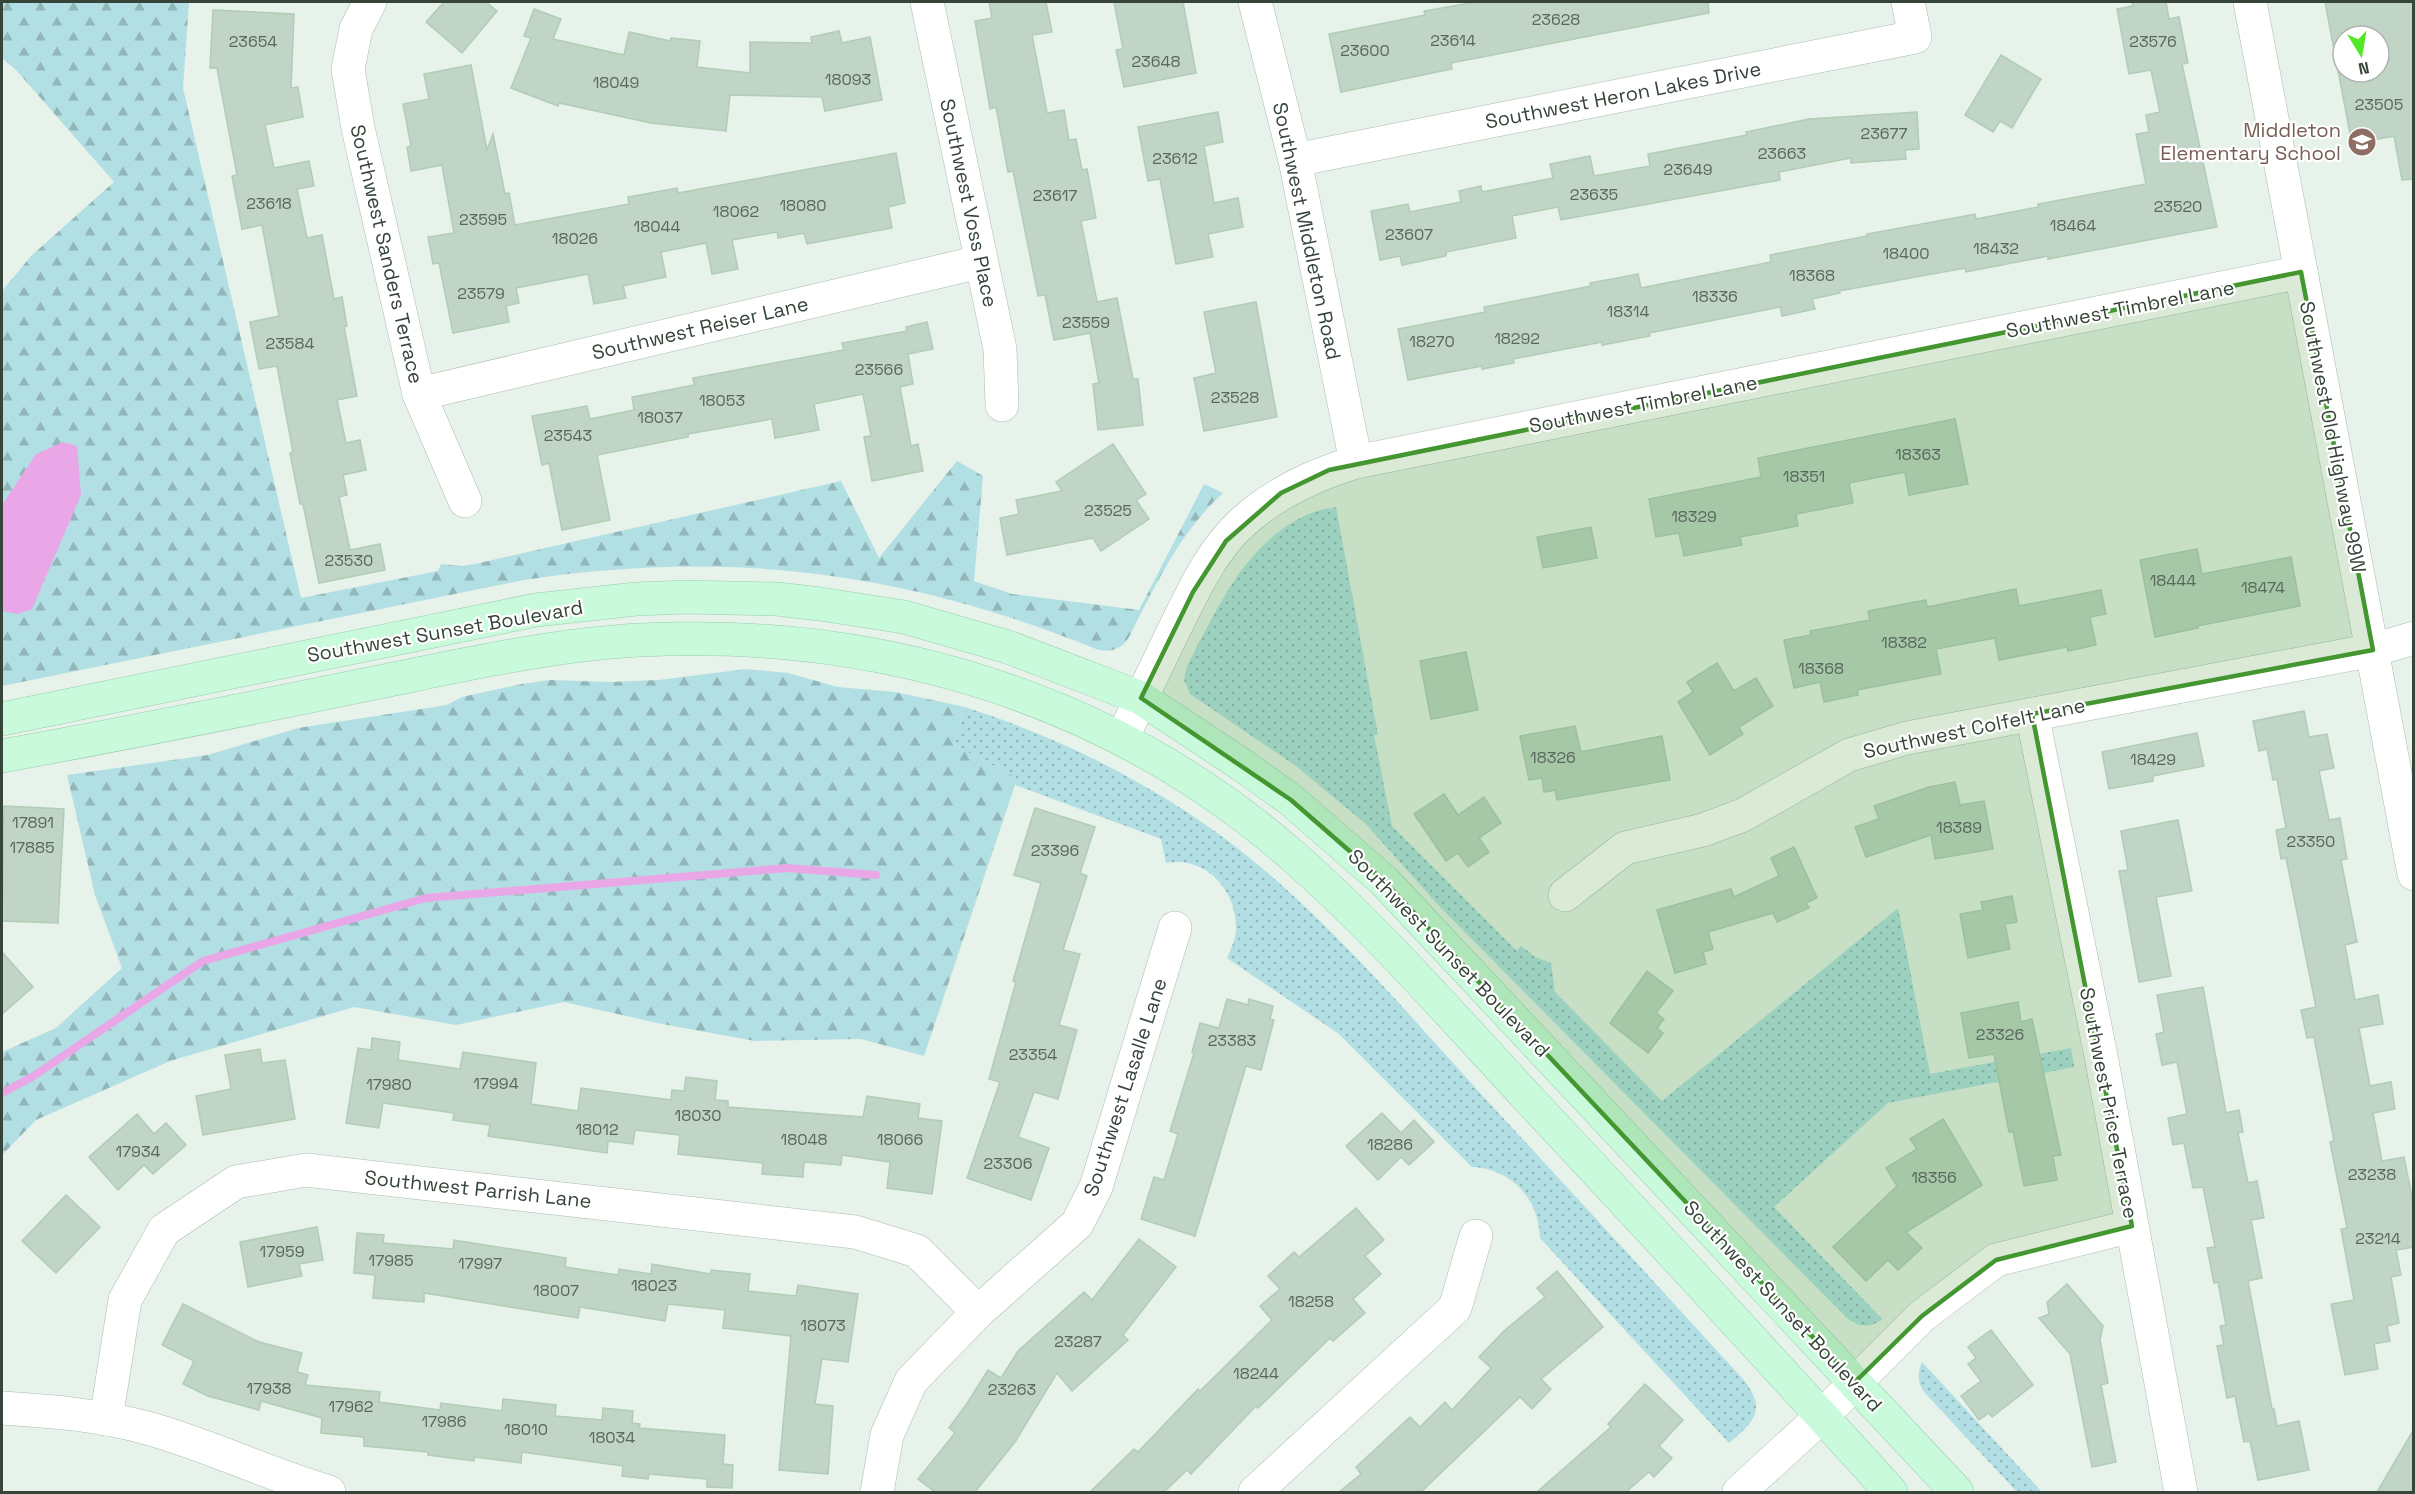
<svg xmlns="http://www.w3.org/2000/svg" width="2415" height="1494" font-family="'Space Grotesk',sans-serif">
<defs>
<pattern id="grass-dots" width="8" height="8" patternUnits="userSpaceOnUse" patternTransform="scale(1.5)"><rect width="8" height="8" fill="#b2dfe3"/><path d="M2 2h.1M6 6h.1" fill="none" stroke="#92b6b9" stroke-width="1.8" stroke-linecap="round"/></pattern>
<pattern id="forest-firs" width="22" height="20" patternUnits="userSpaceOnUse" patternTransform="scale(1.5)"><rect width="22" height="20" fill="#b2dfe3"/><path d="M5 1l3.5 6h-7zM16 11l3.5 6h-7z" fill="#92b6b9"/></pattern>
</defs>
<rect width="100%" height="100%" fill="#e6f2ea"/>
<!-- grass -->
<g fill="url(#grass-dots)">
<path d="M 1336,507 L 1378,735 L 1374,735 L 1392,826 L 1517,951 L 1521,946 L 1535,957 L 1551,963 L 1555,992 L 1662,1101 L 1898,908 L 1930,1074 L 2071,1048 L 2074,1067 L 1888,1103 L 1774,1207 L 1882,1319 C 1870,1329 1859,1327 1847,1318 L 1440,907 L 1366,824 L 1296,766 L 1190,694 L 1184,680 L 1187,666 C 1217,609 1246,541 1309,514 C 1317,510 1327,509 1336,507 Z"/>
<path d="M 965,707 C 1079,744 1189,802 1278,882 C 1351,947 1415,1021 1480,1093 C 1568,1188 1655,1283 1742,1378 C 1767,1408 1756,1421 1729,1443 L 1540,1238 C 1539,1199 1512,1169 1472,1167 L 1339,1034 L 1227,958 C 1231,949 1235,940 1236,931 C 1238,892 1207,855 1166,863 L 1161,839 L 1015,785 L 1013,776 L 954,745 Z"/>
<path d="M 1922,1362 L 2042,1492 L 2017,1492 L 1925,1393 C 1917,1383 1917,1373 1922,1362 Z"/>
</g>
<!-- forest -->
<g fill="url(#forest-firs)">
<path d="M 2,2 L 189,2 L 183,88 L 301,598 L 438,571 L 441,564 L 462,566 L 475,564 L 841,481 L 879,558 L 957,461 L 983,476 L 974,581 L 1012,594 L 1139,610 L 1204,484 L 1223,493 C 1179,533 1156,585 1129,637 C 1121,650 1110,653 1096,649 C 904,571 729,549 524,580 L 2,686 L 2,291 L 31,256 L 114,182 L 17,71 L 2,58 Z"/>
<polygon points="746,669 788,673 838,687 895,692 965,707 954,745 1013,776 1015,785 924,1056 861,1039 755,1041 662,1024 564,1002 456,1025 354,1007 170,1061 36,1120 2,1155 2,1052 56,1028 122,968 95,895 67,775 208,755 298,728 447,705 462,697 522,684 550,680 610,682 659,680"/>
</g>
<!-- water -->
<polygon fill="#eaa7e8" points="63,442 77,446 81,495 32,609 17,614 2,611 2,505 36,454"/>
<g fill="none" stroke-linecap="round" stroke-linejoin="round">
<!-- stream -->
<polyline stroke="#eaa7e8" stroke-width="8" points="2,1093 32,1077 203,961 426,898 787,868 876,875"/>
</g>
<!-- building -->
<g fill="#c0d5c5" stroke="#b1ccb7" stroke-width="1.5" fill-rule="evenodd">
<polygon points="444,2 486,2 497,11 462,53 426,22"/>
<polygon points="989,2 1046,2 1052,32 1032,35 1047,113 1064,110 1069,140 1076,139 1082,170 1087,169 1096,218 1081,221 1097,302 1117,298 1133,379 1138,379 1143,425 1098,430 1093,384 1099,383 1090,333 1054,340 1045,295 1038,296 1013,171 1008,172 996,107 990,109 975,21 992,18"/>
<polygon points="1114,2 1183,2 1196,73 1124,87 1116,50 1123,49"/>
<polygon points="1476,2 1708,2 1709,13 1451,63 1452,69 1341,92 1329,34 1425,15 1424,11"/>
<polygon points="2132,2 2166,2 2169,19 2179,17 2188,63 2182,64 2217,227 2048,259 2048,256 1966,272 1965,268 1839,291 1840,293 1812,299 1815,309 1782,316 1780,307 1649,333 1650,336 1602,345 1602,342 1513,359 1514,363 1482,369 1482,366 1408,380 1398,329 1485,312 1484,307 1591,286 1590,283 1638,274 1641,288 1771,262 1770,255 1867,236 1867,234 1975,214 1976,219 2038,207 2038,204 2146,184 2136,134 2149,132 2146,115 2160,112 2151,70 2129,74 2117,9 2133,6"/>
<path d="M 2325,2 L 2414,2 L 2414,179 L 2402,180 L 2394,136 L 2352,144 ZM 2343,36 L 2379,36 L 2379,72 L 2343,72 Z"/>
<polygon points="534,9 561,19 553,39 624,55 629,32 670,41 671,38 700,41 697,67 750,73 750,42 812,43 811,37 839,31 842,43 870,37 882,100 825,111 822,97 730,95 726,131 651,123 559,103 558,106 511,88 531,38 524,36"/>
<polygon points="213,10 294,14 291,88 298,87 303,117 265,125 274,168 309,161 314,186 297,189 307,238 322,235 334,299 342,297 347,326 344,327 357,396 337,400 346,443 360,440 366,470 343,475 347,495 339,497 350,550 380,544 385,570 319,583 303,504 300,504 290,453 293,452 277,366 259,369 250,322 279,316 262,225 242,229 232,176 237,175 217,68 210,68"/>
<polygon points="2001,55 2041,79 2012,128 2000,121 1993,132 1965,115"/>
<polygon points="471,65 487,150 493,134 505,194 509,193 515,225 629,204 628,197 677,188 678,193 896,153 905,203 888,207 892,228 807,244 804,233 778,238 777,232 732,240 738,269 712,274 706,243 661,252 666,277 623,286 626,298 594,304 588,274 516,288 519,303 506,306 509,322 453,333 439,263 433,264 428,237 454,233 442,165 411,171 407,147 411,146 403,104 429,99 424,74"/>
<polygon points="1218,112 1223,142 1204,146 1214,203 1238,198 1243,227 1208,234 1213,257 1176,264 1160,179 1148,181 1138,127"/>
<polygon points="1917,112 1919,149 1905,150 1906,159 1851,163 1851,158 1779,172 1780,180 1561,220 1558,207 1512,216 1516,238 1446,252 1446,256 1402,265 1400,256 1380,260 1371,211 1408,204 1410,212 1461,202 1459,191 1481,186 1482,192 1553,178 1550,164 1590,156 1594,176 1650,166 1648,154 1747,135 1746,132 1809,119"/>
<polygon points="1256,302 1277,417 1204,431 1194,378 1216,373 1204,312"/>
<polygon points="927,322 933,349 908,354 913,384 900,387 911,446 918,444 923,471 872,481 864,437 871,436 863,394 814,404 819,430 775,438 772,419 688,434 688,437 597,455 610,520 562,530 549,463 542,465 532,416 587,406 590,419 634,410 632,397 694,385 693,378 844,350 842,343 907,331 906,327"/>
<polygon points="1955,419 1968,484 1909,495 1905,472 1849,483 1853,503 1796,514 1798,526 1740,537 1742,545 1684,556 1679,533 1656,537 1649,499 1761,477 1758,458"/>
<polygon points="1113,444 1146,494 1136,500 1149,519 1101,551 1093,538 1007,555 1000,518 1019,514 1016,500 1062,491 1056,482"/>
<polygon points="1591,527 1597,558 1543,568 1537,537"/>
<polygon points="2197,549 2202,574 2291,557 2300,606 2197,626 2198,628 2155,637 2140,560"/>
<polygon points="2016,589 2019,606 2101,590 2106,614 2090,617 2096,645 2068,651 2067,647 1999,660 1995,638 1936,649 1941,674 1857,690 1858,695 1824,702 1820,682 1794,688 1784,640 1811,635 1810,631 1870,620 1868,611 1926,600 1927,607"/>
<polygon points="1466,652 1478,710 1431,719 1420,661"/>
<polygon points="1717,663 1734,691 1756,678 1773,706 1739,727 1743,734 1710,755 1678,702 1693,692 1687,682"/>
<polygon points="2304,711 2309,737 2327,734 2334,768 2319,771 2329,820 2340,818 2347,859 2341,860 2357,942 2345,945 2355,1000 2378,995 2383,1024 2359,1028 2370,1086 2391,1082 2395,1109 2373,1113 2382,1161 2404,1157 2414,1207 2414,1247 2396,1250 2401,1275 2391,1277 2399,1323 2387,1326 2390,1341 2374,1344 2378,1369 2345,1375 2331,1304 2354,1300 2341,1229 2347,1228 2330,1142 2334,1141 2314,1037 2307,1038 2301,1010 2316,1007 2286,858 2281,859 2276,830 2286,828 2277,779 2273,780 2267,749 2259,751 2253,721"/>
<polygon points="1575,726 1581,752 1662,736 1670,780 1557,800 1555,790 1544,792 1542,778 1529,780 1520,736"/>
<polygon points="2197,733 2204,766 2153,776 2153,781 2109,789 2102,752"/>
<polygon points="1955,782 1960,805 1984,801 1993,849 1935,859 1931,835 1866,857 1855,827 1879,819 1874,806 1929,787"/>
<polygon points="1444,794 1458,815 1484,797 1501,823 1479,838 1489,852 1468,867 1458,853 1446,861 1414,814"/>
<polygon points="4,806 64,809 58,923 2,921"/>
<polygon points="1035,808 1095,827 1080,873 1087,876 1063,950 1080,954 1059,1025 1077,1030 1058,1099 1034,1092 1018,1137 1049,1148 1031,1200 967,1178 1000,1082 989,1079 1016,982 1013,981 1041,883 1014,875"/>
<polygon points="2178,820 2192,891 2156,897 2171,976 2139,982 2119,871 2128,870 2121,831"/>
<polygon points="1794,847 1817,898 1806,903 1809,908 1777,922 1773,913 1708,932 1713,949 1703,952 1706,964 1675,973 1657,910 1731,889 1734,897 1779,876 1771,858"/>
<polygon points="2012,896 2017,922 2005,924 2010,949 1968,958 1960,914 1983,910 1981,902"/>
<polygon points="2,952 33,987 2,1014"/>
<polygon points="1647,971 1673,991 1656,1013 1664,1019 1657,1028 1663,1033 1648,1053 1610,1023"/>
<polygon points="2203,987 2226,1113 2239,1110 2243,1132 2238,1133 2248,1183 2257,1181 2264,1218 2251,1220 2262,1278 2248,1281 2272,1409 2274,1409 2277,1426 2299,1421 2309,1470 2258,1480 2250,1441 2244,1442 2235,1396 2227,1398 2217,1346 2224,1345 2220,1326 2226,1325 2218,1282 2214,1283 2207,1248 2215,1247 2203,1187 2193,1188 2184,1143 2173,1145 2168,1118 2187,1114 2177,1062 2162,1065 2156,1034 2164,1032 2157,995"/>
<polygon points="1227,999 1248,1005 1249,999 1273,1006 1270,1019 1274,1020 1261,1070 1246,1066 1195,1236 1141,1219 1154,1177 1164,1180 1178,1134 1170,1131 1194,1053 1192,1052 1200,1023 1219,1028"/>
<polygon points="2018,1002 2021,1022 2032,1019 2061,1155 2053,1156 2057,1180 2024,1186 2013,1131 2009,1132 1994,1054 1969,1058 1961,1013"/>
<polygon points="372,1038 400,1042 398,1060 460,1069 463,1052 536,1063 531,1104 578,1111 581,1088 671,1100 672,1090 684,1091 686,1077 717,1081 715,1100 728,1101 728,1107 863,1117 867,1096 920,1104 918,1118 942,1121 932,1194 887,1188 890,1162 842,1155 841,1165 804,1162 803,1177 762,1174 763,1163 678,1154 680,1135 635,1130 633,1144 608,1141 607,1153 488,1136 490,1125 453,1120 454,1113 383,1103 379,1128 346,1123 358,1048 371,1050"/>
<polygon points="260,1049 262,1063 285,1060 295,1119 203,1135 196,1096 231,1089 225,1055"/>
<polygon points="1382,1113 1401,1133 1414,1120 1434,1142 1409,1165 1401,1157 1378,1180 1346,1146"/>
<polygon points="137,1114 154,1134 166,1123 186,1145 153,1174 144,1165 118,1190 89,1157"/>
<polygon points="1943,1119 1982,1185 1906,1232 1922,1248 1898,1270 1888,1260 1866,1281 1833,1247 1897,1186 1886,1168 1917,1149 1910,1139"/>
<polygon points="66,1195 100,1227 56,1273 22,1241"/>
<polygon points="1356,1208 1384,1240 1365,1256 1381,1274 1353,1299 1365,1313 1333,1341 1330,1338 1258,1408 1256,1406 1191,1474 1187,1470 1164,1492 1090,1492 1134,1449 1138,1452 1198,1389 1200,1391 1272,1320 1260,1306 1280,1289 1268,1276 1294,1252 1299,1257"/>
<polygon points="317,1227 323,1260 299,1264 302,1276 248,1287 240,1242"/>
<polygon points="357,1233 384,1235 383,1243 453,1249 454,1240 542,1254 566,1258 565,1267 618,1275 619,1269 651,1274 652,1264 711,1274 711,1270 750,1274 748,1291 796,1296 798,1285 858,1294 848,1362 822,1359 815,1404 833,1406 828,1474 779,1470 791,1336 723,1328 725,1310 668,1304 665,1321 580,1307 578,1318 424,1293 424,1302 373,1298 375,1275 354,1273"/>
<polygon points="1139,1239 1176,1267 1123,1335 1128,1340 1072,1391 1057,1373 1015,1442 975,1492 935,1492 918,1479 955,1433 949,1428 966,1405 988,1370 1001,1378 1018,1351 1084,1292 1092,1300"/>
<polygon points="1557,1271 1603,1327 1541,1379 1551,1389 1532,1409 1520,1397 1421,1492 1339,1492 1361,1474 1356,1467 1410,1417 1420,1427 1445,1402 1452,1410 1491,1368 1479,1357 1505,1330 1545,1297 1537,1288"/>
<polygon points="2067,1284 2103,1326 2100,1340 2108,1383 2101,1385 2116,1462 2092,1467 2070,1354 2039,1318 2049,1314 2047,1302"/>
<polygon points="183,1304 259,1342 302,1353 297,1372 308,1375 305,1385 380,1392 379,1402 440,1410 441,1403 502,1411 503,1399 556,1405 555,1416 602,1420 603,1408 633,1411 632,1423 640,1424 639,1428 725,1435 723,1464 733,1465 732,1488 707,1487 707,1479 649,1474 648,1479 622,1476 623,1466 522,1452 521,1463 474,1457 474,1461 428,1455 428,1452 364,1446 364,1437 321,1433 322,1418 261,1401 259,1410 208,1396 183,1384 194,1361 162,1345"/>
<polygon points="1991,1330 2033,1385 1992,1417 1989,1413 1979,1420 1961,1396 1981,1381 1968,1364 1976,1358 1968,1347"/>
<polygon points="1645,1384 1683,1420 1659,1446 1672,1458 1654,1477 1649,1472 1626,1492 1537,1492 1611,1427 1608,1424"/>
<polygon points="2414,1429 2414,1492 2377,1492"/>
</g>
<g fill="none" stroke-linecap="round" stroke-linejoin="round">
<!-- minor casing -->
<g stroke="#aabcaf" stroke-width="34">
<g id="minor">
<polyline points="370,2 356,29 348,69 358,128 419,394 465,501"/>
<polyline points="927,2 1000,349 1002,405"/>
<polyline points="1255,2 1295,160 1356,462"/>
<polyline points="1295,160 1915,37 1908,2"/>
<polyline points="2301,272 2414,874"/>
<polyline points="419,394 980,262"/>
<polyline points="2032,714 2101,1056 2181,1492"/>
<polyline points="1565,895 1625,848 1703,830 1743,815 1849,755 1907,738 2373,650 2414,638"/>
<path d="M 2,1408 C 51,1411 99,1415 147,1428 C 209,1445 267,1474 329,1492"/>
<polyline points="106,1419 125,1300 164,1230 236,1182 306,1170 855,1232 917,1251 978,1312"/>
<polyline points="877,1492 887,1435 911,1381 978,1312 1077,1224 1096,1187 1175,928"/>
<polyline points="1255,1492 1455,1308 1476,1236"/>
<polyline points="1739,1492 1822,1416 1922,1316 1996,1260 2132,1226"/>
</g>
</g>
<!-- tertiary casing -->
<g stroke="#aabcaf" stroke-width="34">
<path id="tertiary" d="M 1122,739 C 1138,704 1155,670 1171,636 C 1191,596 1210,551 1244,521 C 1277,492 1314,475 1356,462 L 2301,272 L 2250,2"/>
</g>
<!-- secondary casing -->
<g stroke="#99ceac" stroke-width="34">
<g id="secondary">
<polyline points="2,719 536,610 636,599 686,597 777,599 820,604 904,617 1008,647 1141,698 1242,765 1291,800 1384,881 1957,1492"/>
<path d="M 2,756 C 123,734 243,710 364,685 C 455,667 547,645 640,640 C 880,628 1111,697 1293,856 C 1377,930 1451,1015 1527,1097 C 1650,1228 1771,1360 1891,1492"/>
</g>
</g>
<!-- minor -->
<use href="#minor" stroke="#fff" stroke-width="33"/>
<!-- tertiary -->
<use href="#tertiary" stroke="#fff" stroke-width="33"/>
<!-- secondary -->
<use href="#secondary" stroke="#c8fadb" stroke-width="33"/>
</g>
<!-- marked area -->
<path fill="#449630" fill-opacity="0.2" stroke="#449630" stroke-width="4.5" stroke-linejoin="round" d="M 2301,272 L 2373,650 L 2032,714 L 2132,1226 L 1996,1260 L 1922,1316 L 1855,1382 L 1384,881 L 1291,800 L 1141,698 L 1193,592 L 1226,541 L 1281,493 L 1329,470 Z"/>
<!-- icons -->
<defs>
<g id="school-disc" transform="scale(1.5)"><circle r="9.5" fill="#8d6e63" stroke="#fff"/><path d="M0-5L7-2L0 1L-7-2ZM-4 1L0 2.5L4 1V4Q0 6-4 4Z" fill="#fff"/></g>
</defs>
<g fill-rule="evenodd">
<use href="#school-disc" x="2362" y="142"/>
</g>
<g text-anchor="middle" dominant-baseline="central" stroke-width="4.5" stroke-linejoin="round" paint-order="stroke">
<!-- number labels -->
<g font-size="16" fill="#58685c">
<text x="1556" y="19">23628</text>
<text x="1453" y="40">23614</text>
<text x="253" y="41">23654</text>
<text x="2153" y="41">23576</text>
<text x="1365" y="50">23600</text>
<text x="1156" y="61">23648</text>
<text x="848" y="79">18093</text>
<text x="616" y="82">18049</text>
<text x="2379" y="104">23505</text>
<text x="1884" y="133">23677</text>
<text x="1782" y="153">23663</text>
<text x="1175" y="158">23612</text>
<text x="1688" y="169">23649</text>
<text x="1594" y="194">23635</text>
<text x="1055" y="195">23617</text>
<text x="269" y="203">23618</text>
<text x="803" y="205">18080</text>
<text x="2178" y="206">23520</text>
<text x="736" y="211">18062</text>
<text x="483" y="219">23595</text>
<text x="2073" y="225">18464</text>
<text x="657" y="226">18044</text>
<text x="1409" y="234">23607</text>
<text x="575" y="238">18026</text>
<text x="1996" y="248">18432</text>
<text x="1906" y="253">18400</text>
<text x="1812" y="275">18368</text>
<text x="481" y="293">23579</text>
<text x="1715" y="296">18336</text>
<text x="1628" y="311">18314</text>
<text x="1086" y="322">23559</text>
<text x="1517" y="338">18292</text>
<text x="1432" y="341">18270</text>
<text x="290" y="343">23584</text>
<text x="879" y="369">23566</text>
<text x="1235" y="397">23528</text>
<text x="722" y="400">18053</text>
<text x="660" y="417">18037</text>
<text x="568" y="435">23543</text>
<text x="1918" y="454">18363</text>
<text x="1804" y="476">18351</text>
<text x="1108" y="510">23525</text>
<text x="1694" y="516">18329</text>
<text x="349" y="560">23530</text>
<text x="2173" y="580">18444</text>
<text x="2263" y="587">18474</text>
<text x="1904" y="642">18382</text>
<text x="1821" y="668">18368</text>
<text x="1553" y="757">18326</text>
<text x="2153" y="759">18429</text>
<text x="33" y="822">17891</text>
<text x="1959" y="827">18389</text>
<text x="2311" y="841">23350</text>
<text x="32" y="847">17885</text>
<text x="1055" y="850">23396</text>
<text x="2000" y="1034">23326</text>
<text x="1232" y="1040">23383</text>
<text x="1033" y="1054">23354</text>
<text x="496" y="1083">17994</text>
<text x="389" y="1084">17980</text>
<text x="698" y="1115">18030</text>
<text x="597" y="1129">18012</text>
<text x="804" y="1139">18048</text>
<text x="900" y="1139">18066</text>
<text x="1390" y="1144">18286</text>
<text x="138" y="1151">17934</text>
<text x="1008" y="1163">23306</text>
<text x="2372" y="1174">23238</text>
<text x="1934" y="1177">18356</text>
<text x="2378" y="1238">23214</text>
<text x="282" y="1251">17959</text>
<text x="391" y="1260">17985</text>
<text x="480" y="1263">17997</text>
<text x="654" y="1285">18023</text>
<text x="556" y="1290">18007</text>
<text x="1311" y="1301">18258</text>
<text x="823" y="1325">18073</text>
<text x="1078" y="1341">23287</text>
<text x="1256" y="1373">18244</text>
<text x="269" y="1388">17938</text>
<text x="1012" y="1389">23263</text>
<text x="351" y="1406">17962</text>
<text x="444" y="1421">17986</text>
<text x="526" y="1429">18010</text>
<text x="612" y="1437">18034</text>
</g>
<!-- street labels -->
<g font-size="20" fill="#364439" stroke="#fff">
<text transform="translate(1623 95) rotate(-11)">Southwest Heron Lakes Drive</text>
<text transform="translate(969 203) rotate(78)">Southwest Voss Place</text>
<text transform="translate(1307 231) rotate(78)">Southwest Middleton Road</text>
<text transform="translate(387 254) rotate(77)">Southwest Sanders Terrace</text>
<text transform="translate(2120 309) rotate(-11)">Southwest Timbrel Lane</text>
<text transform="translate(700 328) rotate(-13)">Southwest Reiser Lane</text>
<text transform="translate(1643 404) rotate(-11)">Southwest Timbrel Lane</text>
<text transform="translate(2333 437) rotate(79)">Southwest Old Highway 99W</text>
<text transform="translate(445 631) rotate(-10)">Southwest Sunset Boulevard</text>
<text transform="translate(1974 728) rotate(-12)">Southwest Colfelt Lane</text>
<text transform="translate(1449 953) rotate(46)">Southwest Sunset Boulevard</text>
<text transform="translate(1125 1087) rotate(-72)">Southwest Lasalle Lane</text>
<text transform="translate(2109 1103) rotate(79)">Southwest Price Terrace</text>
<text transform="translate(478 1189) rotate(6)">Southwest Parrish Lane</text>
<text transform="translate(1783 1306) rotate(47)">Southwest Sunset Boulevard</text>
</g>
<!-- education labels -->
<g font-size="20" fill="#785e54" stroke="#fff" text-anchor="end">
<text x="2341" y="130">Middleton<tspan x="2341" dy="23">Elementary School</tspan></text>
</g>
</g>
<!-- border -->
<rect width="2415" height="1494" fill="none" stroke="#364439" stroke-width="6"/>
<!-- north arrow -->
<g transform="translate(2361 54) rotate(169)"><circle r="28" fill="#ffffff" stroke="#afb4b0" stroke-width="1.5"/>
<path d="M0-4.5L10 22L0 15L-10 22Z" fill="#53e827"/>
<text y="-9" font-size="16" font-weight="bold" text-anchor="middle" fill="#364439">N</text>
</g>
</svg>
